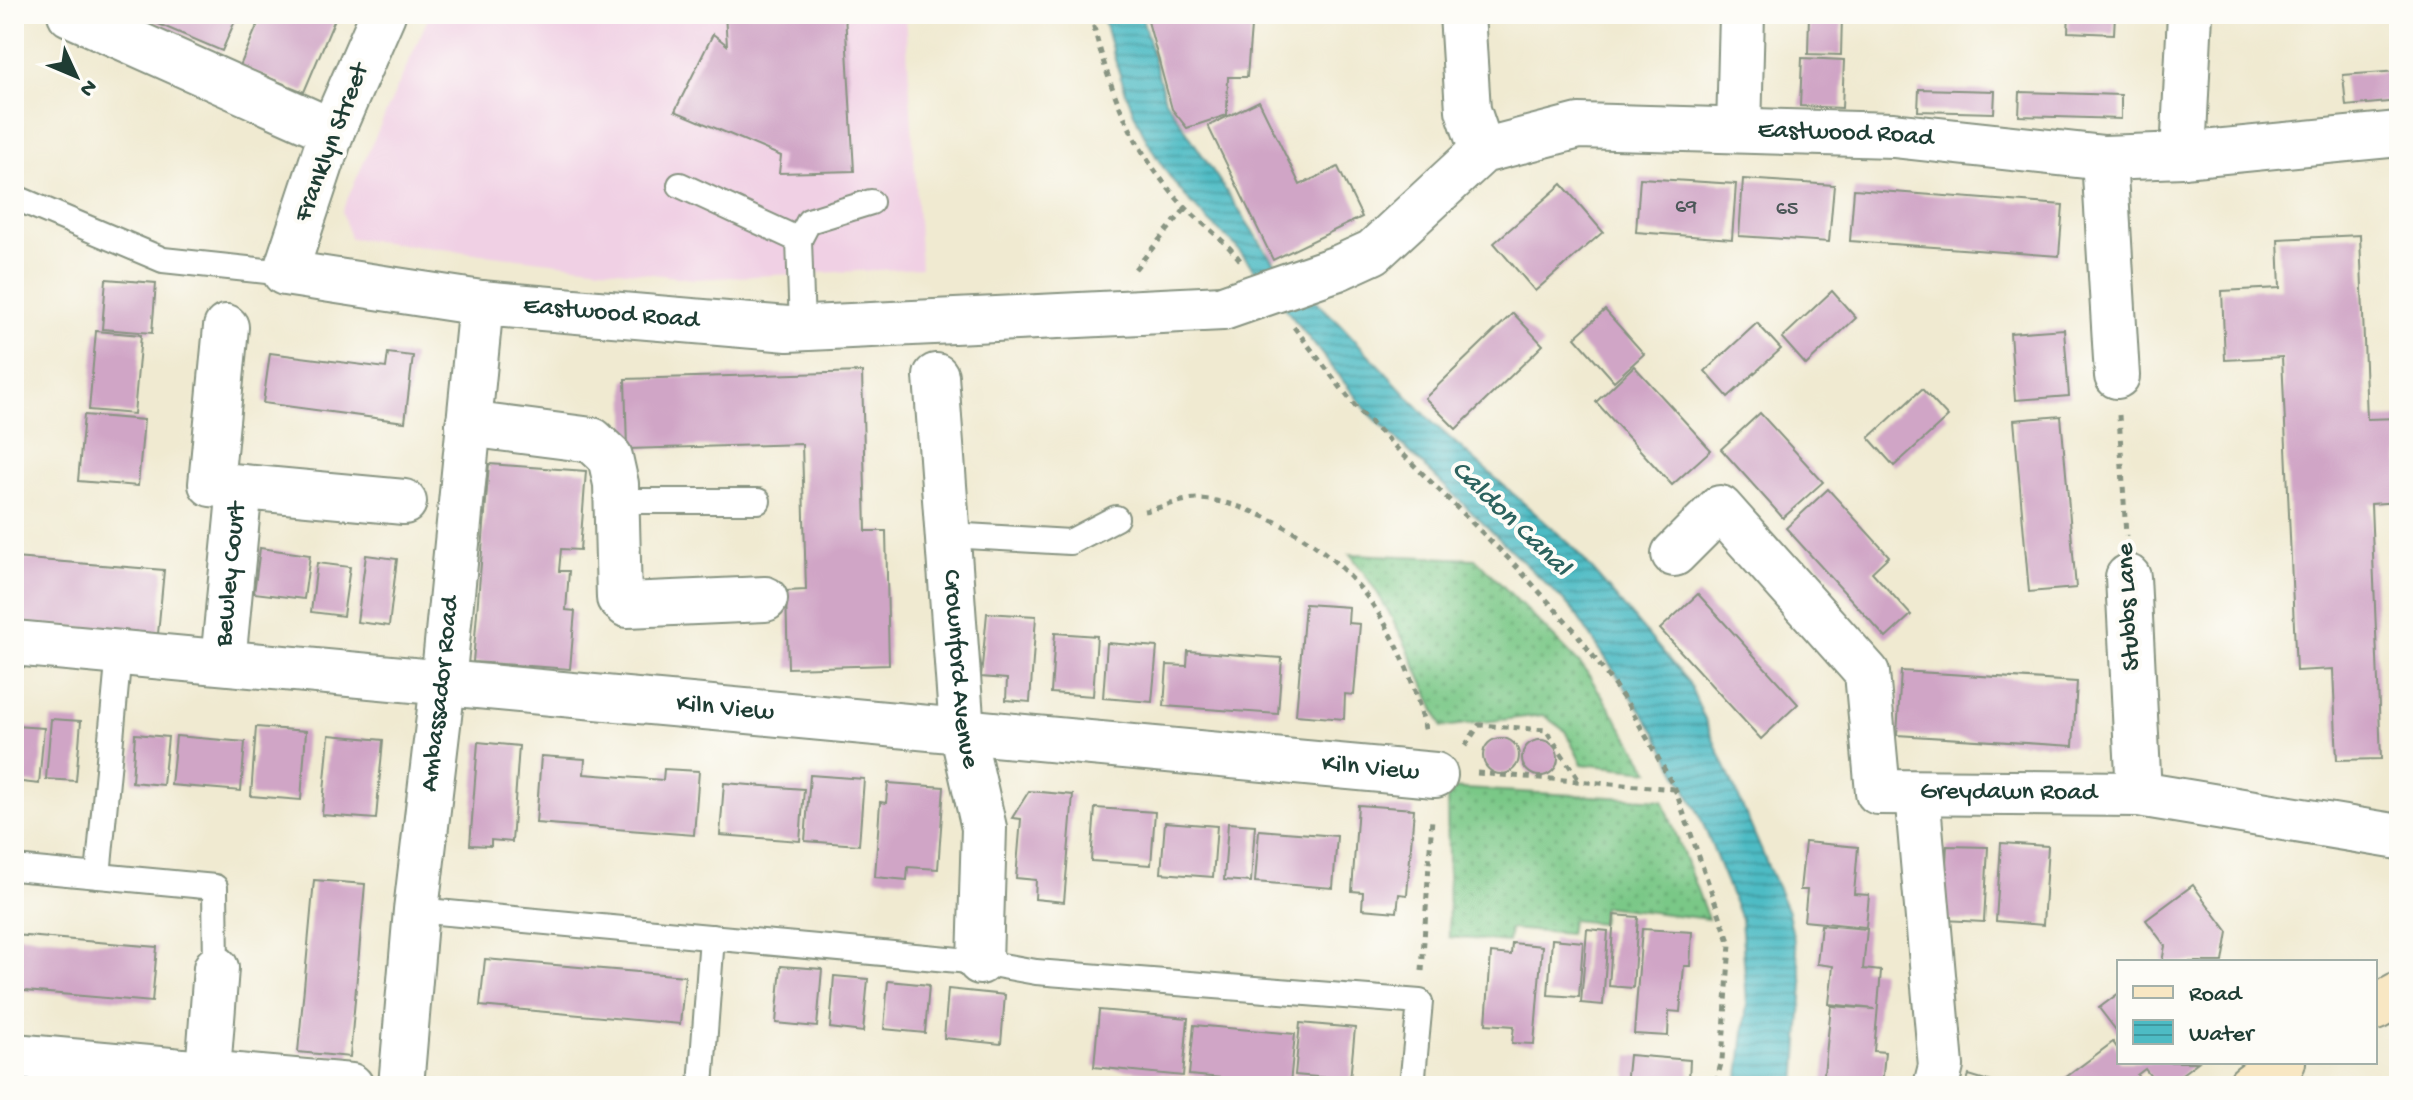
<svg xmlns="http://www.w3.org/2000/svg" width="2413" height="1100" font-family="'Gochi Hand',sans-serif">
<defs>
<pattern id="grass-dots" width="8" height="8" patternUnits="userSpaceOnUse" patternTransform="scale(2)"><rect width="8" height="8" fill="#7ac887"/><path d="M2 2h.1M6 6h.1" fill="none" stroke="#63a46f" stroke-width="1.8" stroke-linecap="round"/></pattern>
<pattern id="water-rules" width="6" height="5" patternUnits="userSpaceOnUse" patternTransform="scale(2)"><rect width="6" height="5" fill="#4dbbc4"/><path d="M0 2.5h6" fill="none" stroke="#3f99a0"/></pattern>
</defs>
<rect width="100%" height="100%" fill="#fdfcf7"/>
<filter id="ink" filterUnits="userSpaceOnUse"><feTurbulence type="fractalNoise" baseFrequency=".0125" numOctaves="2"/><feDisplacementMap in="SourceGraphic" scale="16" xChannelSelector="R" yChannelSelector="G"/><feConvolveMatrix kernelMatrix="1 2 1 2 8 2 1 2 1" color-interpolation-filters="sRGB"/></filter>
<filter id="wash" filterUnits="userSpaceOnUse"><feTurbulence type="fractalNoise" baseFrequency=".006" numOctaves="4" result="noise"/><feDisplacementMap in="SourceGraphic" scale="32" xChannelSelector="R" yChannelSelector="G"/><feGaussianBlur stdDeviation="1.8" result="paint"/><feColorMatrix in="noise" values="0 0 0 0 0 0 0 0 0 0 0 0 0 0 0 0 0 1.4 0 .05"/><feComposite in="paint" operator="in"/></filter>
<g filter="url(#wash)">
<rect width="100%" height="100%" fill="#f0ead1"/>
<!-- built -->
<polygon fill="#f0d0e4" points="430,14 905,14 921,268 694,279 350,238 342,211"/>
<!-- grass -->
<g fill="url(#grass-dots)" stroke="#4c825e" stroke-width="2">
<path d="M 1350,554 L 1476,559 L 1584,668 L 1650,771 L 1582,764 L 1565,731 L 1543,715 L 1442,727 C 1416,665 1392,607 1350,554 Z"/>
<polygon points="1447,788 1663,800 1708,919 1603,906 1601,923 1571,920 1569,934 1510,929 1508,942 1449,937"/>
</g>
<!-- water -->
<path fill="url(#water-rules)" stroke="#367c7c" stroke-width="2" d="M 1102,14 L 1141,14 L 1165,99 L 1272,260 L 1339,323 L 1434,424 L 1571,545 L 1689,683 L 1788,912 L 1803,983 L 1796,1086 L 1738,1086 L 1747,1003 L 1741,919 L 1699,814 L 1656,733 L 1573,610 L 1368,412 L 1233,243 C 1151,175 1129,113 1102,14 Z"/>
<g id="blocks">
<!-- building -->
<g fill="#d0a5c6">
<polygon points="135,14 238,14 222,51"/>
<polygon points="262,14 337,14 304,92 240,66"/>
<polygon points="725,14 845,14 854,171 779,173 781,156 675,111 713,34 727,45"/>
<polygon points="1146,14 1252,14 1247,77 1228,77 1227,115 1187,128 1172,109"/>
<polygon points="1809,14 1842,15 1841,55 1808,54"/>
<polygon points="2069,14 2115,14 2114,34 2068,32"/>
<polygon points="1802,58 1844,60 1842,108 1800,106"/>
<polygon points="2399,71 2399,101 2346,106 2343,75"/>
<polygon points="1919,89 1995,91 1994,113 1918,111"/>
<polygon points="2020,92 2121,95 2121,119 2019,116"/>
<polygon points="1259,101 1300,185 1338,167 1362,217 1273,260 1208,126"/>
<polygon points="1640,178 1736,184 1732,239 1636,232"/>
<polygon points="1743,179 1834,185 1829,242 1739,236"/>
<polygon points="1562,184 1603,232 1535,291 1494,243"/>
<polygon points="1854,189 2063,205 2059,256 1850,241"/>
<polygon points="2360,235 2367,419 2399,418 2399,502 2371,504 2381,759 2337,760 2333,669 2296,671 2282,357 2225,360 2222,291 2280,288 2278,239"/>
<polygon points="106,279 156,283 152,333 102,329"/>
<polygon points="1832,291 1856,318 1806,365 1782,338"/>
<polygon points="1605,310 1644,354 1614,381 1575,337"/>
<polygon points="1513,313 1543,345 1456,429 1425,398"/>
<polygon points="1757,323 1781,349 1728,397 1705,371"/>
<polygon points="2064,329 2069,396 2015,400 2010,333"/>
<polygon points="96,331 141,335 134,414 89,410"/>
<polygon points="270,353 386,368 388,353 413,356 405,422 263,403"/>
<polygon points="1634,366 1711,450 1672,485 1596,402"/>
<polygon points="862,372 866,531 886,531 889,665 788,668 786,591 806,590 802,444 627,449 625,379"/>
<polygon points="1922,389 1948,417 1894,466 1869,438"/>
<polygon points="1760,413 1823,482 1783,518 1721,449"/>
<polygon points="84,415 144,420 138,486 78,481"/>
<polygon points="2061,416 2076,588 2029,592 2014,420"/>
<polygon points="489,464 586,471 580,550 561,549 559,571 569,571 566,610 575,611 570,669 473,662"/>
<polygon points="1828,489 1889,556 1872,572 1911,615 1886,638 1786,528"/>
<polygon points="260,548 310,555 304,599 254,593"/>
<polygon points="366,555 397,559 389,626 357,622"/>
<polygon points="14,558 164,570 158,634 14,622"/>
<polygon points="317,563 350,567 343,616 311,612"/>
<polygon points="1698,594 1798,704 1761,739 1660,629"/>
<polygon points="1305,604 1349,607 1348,623 1360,624 1354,695 1345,694 1344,719 1296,715"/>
<polygon points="987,613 1036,616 1030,702 1006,700 1007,679 981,677"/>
<polygon points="1055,633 1097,636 1093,696 1051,693"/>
<polygon points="1107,643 1157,647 1152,702 1103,698"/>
<polygon points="1188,651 1282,658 1278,714 1164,706 1167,665 1187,666"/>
<polygon points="1901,671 2077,682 2073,746 1897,735"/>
<polygon points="51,719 81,721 76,781 46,779"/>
<polygon points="14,726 44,728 39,784 14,781"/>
<polygon points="256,727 306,731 301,800 251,796"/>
<polygon points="135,734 168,737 163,785 132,782"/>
<polygon points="329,735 383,740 376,819 322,815"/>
<polygon points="176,736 245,742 241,791 171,785"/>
<circle cx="1501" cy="756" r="18"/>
<circle cx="1540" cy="758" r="18"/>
<polygon points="478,742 519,746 512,842 491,840 491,846 470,845"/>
<polygon points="541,756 585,759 584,774 663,780 664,769 699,771 694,835 536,823"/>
<polygon points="810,775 864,779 859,845 805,841"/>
<polygon points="724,783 804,789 800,841 720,835"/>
<polygon points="888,783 944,787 938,869 908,867 907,880 875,877 880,802 886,803"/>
<polygon points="1029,791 1073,795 1064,902 1035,899 1036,880 1016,878 1021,819 1012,818"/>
<polygon points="1358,805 1414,809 1407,895 1399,894 1397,912 1362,909 1363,892 1352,891"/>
<polygon points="1095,808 1155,812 1151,865 1091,861"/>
<polygon points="1165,822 1217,826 1213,877 1161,873"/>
<polygon points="1228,823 1255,825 1251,882 1224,880"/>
<polygon points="1259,830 1337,836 1333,888 1255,882"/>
<polygon points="1805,842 1858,847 1854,894 1869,895 1866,927 1804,921 1807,890 1800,890"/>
<polygon points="2001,843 2048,846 2043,925 1996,921"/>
<polygon points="1947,846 1988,847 1984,922 1943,920"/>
<polygon points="314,880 365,884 350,1057 298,1052"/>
<polygon points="2193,885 2228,932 2223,962 2162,962 2165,946 2146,920"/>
<polygon points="1614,915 1638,917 1633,988 1609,986"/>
<polygon points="1821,925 1867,929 1863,969 1881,971 1874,1051 1885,1052 1882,1086 1823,1084 1831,1006 1875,1009 1829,1004 1833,966 1817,964"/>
<polygon points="1587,929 1608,931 1603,1005 1581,1003"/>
<polygon points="1642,929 1692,932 1690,966 1684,966 1680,1012 1669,1011 1668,1036 1634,1034"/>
<polygon points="14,935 157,947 152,1002 14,990"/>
<polygon points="1552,939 1583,942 1579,997 1548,995"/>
<polygon points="1512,943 1542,946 1534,1044 1512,1043 1514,1026 1486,1024 1491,953 1511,955"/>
<polygon points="485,959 685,976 680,1024 480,1006"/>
<polygon points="781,966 822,969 817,1027 776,1023"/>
<polygon points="834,976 868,979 863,1032 830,1028"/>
<polygon points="888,981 929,985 925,1033 884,1029"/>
<polygon points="948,989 1005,995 1001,1044 944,1038"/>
<polygon points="2119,993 2119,1034 2099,1008"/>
<polygon points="1099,1010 1188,1018 1183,1076 1094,1067"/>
<polygon points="1300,1023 1355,1028 1350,1080 1295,1075"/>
<polygon points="1194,1025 1295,1034 1290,1084 1189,1075"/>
<polygon points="2113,1042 2119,1051 2119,1062 2198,1062 2166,1086 2158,1086 2145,1069 2137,1075 2145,1086 2065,1086 2061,1081"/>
<polygon points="1629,1055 1690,1060 1689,1080 1685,1080 1684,1086 1626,1086"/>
<polygon points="1969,1075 2002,1085 2001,1086 1965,1086"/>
</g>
</g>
</g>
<g filter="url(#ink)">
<use href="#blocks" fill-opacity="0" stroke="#889482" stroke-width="2"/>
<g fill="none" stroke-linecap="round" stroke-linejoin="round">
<!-- lane casing -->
<g stroke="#889482" stroke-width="28">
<g id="lane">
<polyline points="680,185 799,240 802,328"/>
<polyline points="14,197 163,260 285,273"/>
<polyline points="799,240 809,221 871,202"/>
<polyline points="615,501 758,501"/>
<polyline points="949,535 1070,542 1116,518"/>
<polyline points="14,868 215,887 216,968"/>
<polyline points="98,876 119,653"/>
<polyline points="416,910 980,962 1036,972 1420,1002 1412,1086"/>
<polyline points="701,1086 712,937"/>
</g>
</g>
<!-- street casing -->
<g stroke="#889482" stroke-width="48">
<g id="street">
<polyline points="70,14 332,131"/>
<path id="s1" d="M 383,14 L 332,131 L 285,273 L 481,303 L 788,329 L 1223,308"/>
<polyline points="1462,14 1468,110 1482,151"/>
<polyline points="1739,130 1742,14"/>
<polyline points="2183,155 2190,14"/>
<polyline points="2104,158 2117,376"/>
<path id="s2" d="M 1338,268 L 1373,252 L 1482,151 L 1579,126 L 1893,135 L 2104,158 L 2183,155 L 2399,134"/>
<polyline points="226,327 211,484 404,502"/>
<path id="s3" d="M 936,376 L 962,731 L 984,828 L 980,962"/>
<polyline points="468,424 592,440 610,457 616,484 619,598 627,605 765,599"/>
<path id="s4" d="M 1674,554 L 1720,508 L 1867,673 L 1878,792 L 2139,794"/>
<polyline points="2128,577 2139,794 2399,837"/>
<path id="s5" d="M 14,643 L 1435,775"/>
<path id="s6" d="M 223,662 L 240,487"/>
<polyline points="1917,793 1941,1066 1936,1086"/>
<polyline points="14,1056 351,1086"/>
<polyline points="208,1071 216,968"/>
<path id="s7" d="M 401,1086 L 416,910 L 443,683 L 481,303"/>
</g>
</g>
<!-- secondary casing -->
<g stroke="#889482" stroke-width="48">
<g id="secondary">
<polyline points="2375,1008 2399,995"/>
<polyline points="2250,1086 2283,1062"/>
</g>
</g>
<!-- path -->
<g stroke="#889482" stroke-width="5" stroke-dasharray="6 6" stroke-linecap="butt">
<path d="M 1091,14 C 1107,86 1134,156 1187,209 C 1205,226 1225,241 1240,260"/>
<polyline points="1135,269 1186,208"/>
<polyline points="1294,327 1358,410 1514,564 1575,631 1627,703 1651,745 1675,789 1730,944 1722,1060 1715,1086"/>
<polyline points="2119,415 2126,536"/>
<path d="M 1144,511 C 1161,508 1182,499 1198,499 C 1224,500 1251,510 1274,521 C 1360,562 1407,642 1426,733"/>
<polyline points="1465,746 1479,725 1546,730 1580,782"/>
<polyline points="1477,773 1674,789"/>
<polyline points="1422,971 1432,818"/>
</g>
<!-- lane -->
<use href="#lane" stroke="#fff" stroke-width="24"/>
<!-- street -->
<use href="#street" stroke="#fff" stroke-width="44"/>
<!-- secondary -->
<use href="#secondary" stroke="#f8e7c3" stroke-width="44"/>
<!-- street-bridge casing -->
<g stroke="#889482" stroke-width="48" stroke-linecap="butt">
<polyline id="street-bridge" points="1223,308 1338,268"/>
</g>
<!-- street-bridge -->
<use href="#street-bridge" stroke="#fff" stroke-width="44"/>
</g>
</g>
<g text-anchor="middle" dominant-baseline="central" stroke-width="8" stroke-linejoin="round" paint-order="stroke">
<!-- number labels -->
<g font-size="22" fill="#4b5758">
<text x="1686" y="208">69</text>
<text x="1787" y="210">65</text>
</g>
<!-- street labels -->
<g font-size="26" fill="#1f3d34" stroke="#fdfcf7">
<text stroke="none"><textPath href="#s2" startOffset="554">Eastwood Road</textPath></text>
<text transform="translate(333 143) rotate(-69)">Franklyn Street</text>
<text stroke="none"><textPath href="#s1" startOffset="606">Eastwood Road</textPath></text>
<text stroke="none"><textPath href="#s6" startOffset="88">Bewley Court</textPath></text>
<text transform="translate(2130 607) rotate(-93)">Stubbs Lane</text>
<text stroke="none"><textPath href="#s3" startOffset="294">Crownford Avenue</textPath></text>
<text stroke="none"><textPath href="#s7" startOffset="394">Ambassador Road</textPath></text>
<text stroke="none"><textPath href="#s5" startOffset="714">Kiln View</textPath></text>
<text stroke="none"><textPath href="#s5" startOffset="1362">Kiln View</textPath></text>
<text stroke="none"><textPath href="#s4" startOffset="536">Greydawn Road</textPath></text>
</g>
<!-- water labels -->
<g font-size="28" font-style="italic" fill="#2d635f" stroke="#fdfcf7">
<text transform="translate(1510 519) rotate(44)">Caldon Canal</text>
</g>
</g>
<!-- margin -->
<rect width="2413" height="1100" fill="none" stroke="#fdfcf7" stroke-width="48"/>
<!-- legend -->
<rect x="2117" y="960" width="260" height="104" fill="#fdfcf7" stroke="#a4b0a9" stroke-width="2"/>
<rect x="2133" y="986" width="40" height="12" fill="#f8e7c3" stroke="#a4b0a9" stroke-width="2"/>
<text x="2189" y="1000" font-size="24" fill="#1f3d34">Road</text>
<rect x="2133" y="1020" width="40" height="24" fill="url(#water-rules)" stroke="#a4b0a9" stroke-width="2"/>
<text x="2189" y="1040" font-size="24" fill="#1f3d34">Water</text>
<!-- north arrow -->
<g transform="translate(76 76) rotate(134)" stroke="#fdfcf7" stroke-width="6" paint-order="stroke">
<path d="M0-6L14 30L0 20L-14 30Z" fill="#1f3d34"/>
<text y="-12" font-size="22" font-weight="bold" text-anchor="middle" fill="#1f3d34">N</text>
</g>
</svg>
